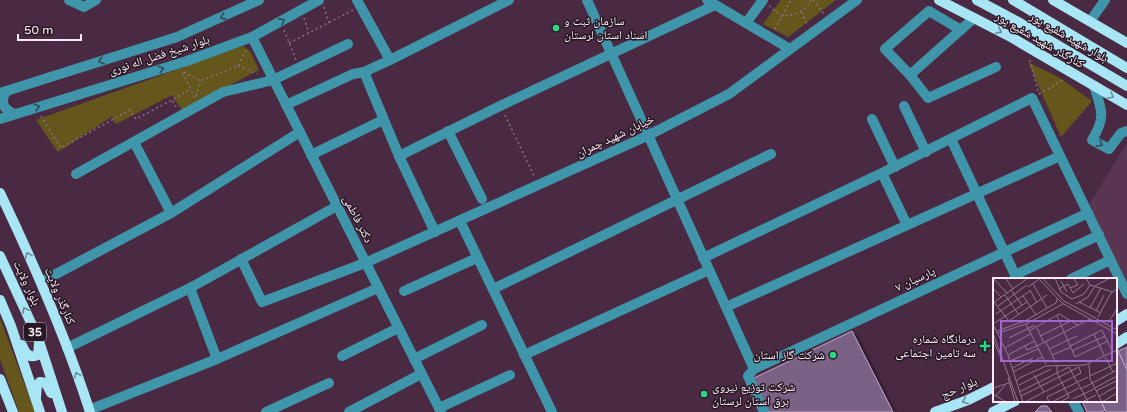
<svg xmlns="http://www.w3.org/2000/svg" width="1127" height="412" font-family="'Varela Round','Noto Naskh Arabic',sans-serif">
<defs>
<filter id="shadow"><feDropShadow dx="3" dy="3" stdDeviation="2" flood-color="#0009"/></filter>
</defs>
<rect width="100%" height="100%" fill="#4a2a43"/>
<!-- built -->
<polygon fill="#5a3552" points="1127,143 1127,282 1088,206"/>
<!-- green -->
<g fill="#65571b">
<polygon points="781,0 836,0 788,37 763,24"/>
<polygon points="243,46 250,51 259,70 182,110 172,95 116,124 111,117 58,152 36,120"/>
<polygon points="1028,62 1060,78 1092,101 1061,137"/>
<polygon points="0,318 35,412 19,412 0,359"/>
</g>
<!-- building -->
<g fill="#7a6284" stroke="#bfa5cb" filter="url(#shadow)">
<polygon points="852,331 893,412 767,412 752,379"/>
<polygon points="1127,347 1127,370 1118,351"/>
<polygon points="1118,351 1127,370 1127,412 1106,412 1101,401 1116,401 1116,352"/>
<polygon points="1082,401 1101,401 1105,410 1101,412 1087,412"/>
<polygon points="1041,406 1047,406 1052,412 1035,412"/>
</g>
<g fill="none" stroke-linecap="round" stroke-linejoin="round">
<!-- path -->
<g stroke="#8b6f84" stroke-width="1.5" stroke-dasharray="2 3" stroke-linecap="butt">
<polyline points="813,0 824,14"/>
<path d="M 769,6 L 781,16 C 794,15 805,13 811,0"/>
<polyline points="324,7 329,23"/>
<polyline points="802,12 807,25"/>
<polyline points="304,18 309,33"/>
<polyline points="775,29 791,0"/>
<polyline points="284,30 296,60"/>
<polyline points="289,43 353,10"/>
<polyline points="1030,60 1038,91"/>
<polyline points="238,66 257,74"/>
<polyline points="184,72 200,81 238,66 246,50"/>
<polyline points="183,73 195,98"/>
<polyline points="1039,94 1065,79"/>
<polyline points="196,96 200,81"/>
<polyline points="176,107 172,100 191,89"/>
<polyline points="505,115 534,176"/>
<polyline points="41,116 61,148 130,110 136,119 172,100"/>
</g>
<!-- minor -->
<g stroke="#3f96aa" stroke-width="10">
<polyline points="69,0 84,7 96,0"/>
<polyline points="357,0 390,60"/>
<polyline points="587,0 754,369"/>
<polyline points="707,0 790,49"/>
<polyline points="974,18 910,75 928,98 996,67"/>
<polyline points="1091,20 1105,0"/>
<polyline points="746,23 763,0"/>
<polyline points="252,37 441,412"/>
<polyline points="364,72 399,156 435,232"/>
<polyline points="910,75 885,49 929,11 961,30"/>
<path d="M 1094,86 C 1102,110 1106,117 1092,140 L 1109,149 L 1121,133 L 1127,131"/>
<path d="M 6,91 C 0,102 3,110 15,114"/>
<polyline points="0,93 177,37 259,0"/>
<polyline points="286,105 353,74 364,72 390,60 509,0"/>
<polyline points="904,106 926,152"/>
<polyline points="0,119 187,61 252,37 319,0"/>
<polyline points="872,119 895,167"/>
<polyline points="448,131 482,199"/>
<polyline points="951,139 1017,279"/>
<polyline points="134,142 171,213"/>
<polyline points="311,155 383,120"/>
<polyline points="399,156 500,106 715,5"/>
<polyline points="882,173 907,225"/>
<polyline points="76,174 223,92 273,80 348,44"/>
<polyline points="460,221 552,412"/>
<polyline points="703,258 882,173 1032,98 1127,294"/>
<polyline points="241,259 262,302 365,263 647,136 729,94 857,0"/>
<polyline points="1015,275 1099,235"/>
<polyline points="1071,279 1110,260"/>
<polyline points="41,282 171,213 300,132"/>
<polyline points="190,288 217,359"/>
<polyline points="493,289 771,154"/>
<polyline points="404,291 477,258"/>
<polyline points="726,307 1060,156"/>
<polyline points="67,348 190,288 337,206"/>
<polyline points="524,355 709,270"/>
<polyline points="342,356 398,328"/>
<polyline points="414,359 482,325"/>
<polyline points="1073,401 1079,412"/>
<polyline points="439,408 510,375"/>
<polyline points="89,410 217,359 378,288"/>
<polyline points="266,412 329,383"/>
<polyline points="349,412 421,374"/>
<polyline points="764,412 748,376 754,369 1088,213"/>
</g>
<!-- major -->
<g stroke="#a8e6f6" stroke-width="10">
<polyline points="939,0 1009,36 1127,105"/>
<polyline points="977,0 1020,23 1127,86"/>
<polyline points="1013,0 1127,68"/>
<polyline points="1053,0 1127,43"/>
<path d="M 0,193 C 34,264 66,337 90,412"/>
<polyline points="0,256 38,338 62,412"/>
<polyline points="0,300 11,326 40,412"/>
<polyline points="1116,321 1127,314"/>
<polyline points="1116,344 1127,337"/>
<path d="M 22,345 C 25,353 29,359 38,355 L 39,344"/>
<polyline points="0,379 13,412"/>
<polyline points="36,397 37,385 40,382 46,383 51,393"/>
<polyline points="935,412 968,400 994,387"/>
<polyline points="993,412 1015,401"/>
</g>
</g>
<!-- one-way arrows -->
<defs><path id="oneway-chevron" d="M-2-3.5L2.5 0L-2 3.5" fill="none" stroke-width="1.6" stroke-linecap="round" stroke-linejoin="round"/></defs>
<g stroke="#314b5a">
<use href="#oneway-chevron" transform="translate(223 17) rotate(156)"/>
<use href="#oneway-chevron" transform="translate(282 21) rotate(-29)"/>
<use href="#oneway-chevron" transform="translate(101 61) rotate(163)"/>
<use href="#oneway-chevron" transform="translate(161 69) rotate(-17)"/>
<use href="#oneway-chevron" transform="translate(37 107) rotate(-17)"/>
<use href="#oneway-chevron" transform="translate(1100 144) rotate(29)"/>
</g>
<g stroke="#6e8a98">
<use href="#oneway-chevron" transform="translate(999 31) rotate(27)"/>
<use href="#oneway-chevron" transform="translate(1111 96) rotate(30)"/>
<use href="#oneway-chevron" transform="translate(28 255) rotate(-114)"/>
<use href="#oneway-chevron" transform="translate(25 310) rotate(-115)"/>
<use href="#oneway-chevron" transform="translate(77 375) rotate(-110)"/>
<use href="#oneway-chevron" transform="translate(965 401) rotate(158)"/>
</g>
<!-- markers -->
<g fill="#2cd884" stroke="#271924" stroke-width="1.5">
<circle cx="556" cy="28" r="4"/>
<path d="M983 340h4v4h4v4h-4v4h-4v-4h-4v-4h4z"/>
<circle cx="833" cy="355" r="4"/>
<circle cx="704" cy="394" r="4"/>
</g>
<g text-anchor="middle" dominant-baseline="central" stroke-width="3" stroke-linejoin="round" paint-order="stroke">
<!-- shield labels -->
<rect fill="#271924" stroke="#beabb9" stroke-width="1" x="24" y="323" width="22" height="18" rx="3"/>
<g font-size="11" font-weight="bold" fill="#ffeaf9">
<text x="35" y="332">35</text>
</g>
<!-- poi labels -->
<g font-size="12" fill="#ffeaf9" stroke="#271924" text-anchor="start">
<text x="564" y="21">سازمان ثبت و<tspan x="564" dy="14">اسناد استان لرستان</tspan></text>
<text x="976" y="339" text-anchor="end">درمانگاه شماره<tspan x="976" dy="14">سه تامین اجتماعی</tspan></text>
<text x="825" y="355" text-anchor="end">شرکت گاز استان</text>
<text x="712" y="387">شرکت توزیع نیروی<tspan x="712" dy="14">برق استان لرستان</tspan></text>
</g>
<!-- street labels -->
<g font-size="12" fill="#ffeaf9" stroke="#271924">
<text transform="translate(1069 37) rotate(30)">بلوار شهید شفیع پور</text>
<text transform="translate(1040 40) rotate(30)">کنارگذر شهید شفیع پور</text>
<text transform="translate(159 55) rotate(-18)">بلوار شیخ فضل اله نوری</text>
<text transform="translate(615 136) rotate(-25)">خیابان شهید چمران</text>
<text transform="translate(358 219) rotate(63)">دکتر فاطمی</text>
<text transform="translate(915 279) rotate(-25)">پارسیان ۷</text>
<text transform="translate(27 283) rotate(65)">بلوار ولایت</text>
<text transform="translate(60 296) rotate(67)">کنارگذر ولایت</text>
<text transform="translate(959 388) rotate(-23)">بلوار حج</text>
</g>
</g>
<!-- overview -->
<g transform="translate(993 278)">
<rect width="124" height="124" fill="#4a2a43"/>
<path fill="none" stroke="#92778c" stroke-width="1" d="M 0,0 L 14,15M 45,0 L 69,25 L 124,56M 49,0 L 71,23 L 124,52M 62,0 L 68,14 L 79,21 L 91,16 L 97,7M 93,0 L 97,7 L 120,14M 13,1 L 20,11M 68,3 L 74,14M 40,6 L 54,30M 35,9 L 45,2M 0,10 L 8,19M 77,10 L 85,7 L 81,1M 66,11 L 75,6 L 80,15 L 91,6M 18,12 L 29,27M 37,12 L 44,25M 12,17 L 26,37M 30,18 L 43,37M 1,24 L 16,43 L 54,17M 86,24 L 108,35M 0,25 L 35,0M 83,26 L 95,19 L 102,8 L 117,0M 5,28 L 34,7M 97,30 L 108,10M 103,33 L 111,17M 3,36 L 37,13M 64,38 L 82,79 L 115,63M 105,39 L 118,15 L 124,11M 115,45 L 124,31M 0,46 L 34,24M 0,46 L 15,77 L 30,124M 33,46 L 53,86M 44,50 L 51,65M 4,53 L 32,43 L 63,25 L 64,21M 36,53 L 66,36 L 85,47M 0,55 L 25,124M 5,55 L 33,46 L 70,26M 101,56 L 111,77M 47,58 L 78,43M 16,60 L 42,47M 0,62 L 9,82M 53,64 L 63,85M 32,68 L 34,72 L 44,68 L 97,41M 77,68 L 109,52 L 119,73M 12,70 L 37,56M 56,71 L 84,58M 79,73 L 112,58M 15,77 L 41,63M 59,77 L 78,69M 112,79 L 120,94M 17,83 L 45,71M 96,86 L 97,101 L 109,124M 64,87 L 64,95 L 76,119 L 67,124M 19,90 L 40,80M 20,94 L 49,79M 41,97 L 51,114M 97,98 L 124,85M 15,100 L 22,124M 23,104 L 26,100 L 53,88 L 92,87 L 124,72M 85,105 L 95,124M 26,107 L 58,91M 0,110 L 16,105M 102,110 L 124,98M 88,111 L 124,92M 103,113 L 123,103M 26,114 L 76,89 L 84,104M 0,116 L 13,124M 3,118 L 12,107M 28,118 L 86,89 L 88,95 L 32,124M 105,119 L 124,108M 80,121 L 101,111M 56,124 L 54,119 L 95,99M 59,124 L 86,110M 89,124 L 103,117M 109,124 L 124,115"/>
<path fill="#a365d0" fill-opacity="0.15" stroke="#a365d0" stroke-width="2" d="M 8,43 L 119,43 L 119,83 L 8,83 Z"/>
<rect width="124" height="124" fill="none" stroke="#ffeaf9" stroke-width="2"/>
</g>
<!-- scale -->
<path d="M18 34v6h63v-6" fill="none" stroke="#ffeaf9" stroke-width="2"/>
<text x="24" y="34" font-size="12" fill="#ffeaf9" stroke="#271924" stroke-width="3" paint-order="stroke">50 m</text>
</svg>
